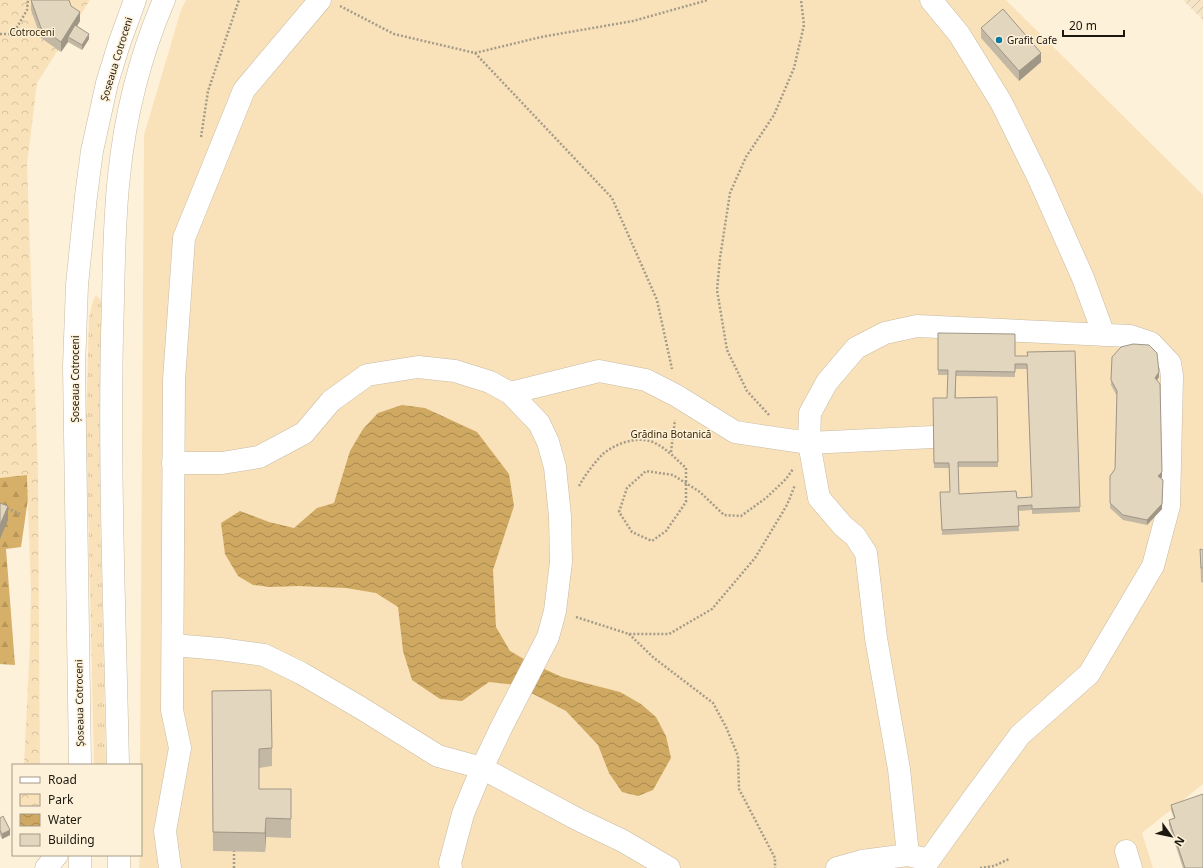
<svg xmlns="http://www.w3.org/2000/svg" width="1203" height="868" font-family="'Noto Sans',sans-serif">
<defs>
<pattern id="industrial-furrows" width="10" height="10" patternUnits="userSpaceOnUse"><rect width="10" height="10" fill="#f5e4c6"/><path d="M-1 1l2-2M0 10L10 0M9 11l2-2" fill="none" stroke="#d1c3a9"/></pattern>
<pattern id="grass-tufts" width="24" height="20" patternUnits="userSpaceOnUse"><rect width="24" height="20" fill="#f9e2b9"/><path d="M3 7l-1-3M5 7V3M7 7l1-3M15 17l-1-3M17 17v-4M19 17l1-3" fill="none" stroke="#d5c19e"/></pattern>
<pattern id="forest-firs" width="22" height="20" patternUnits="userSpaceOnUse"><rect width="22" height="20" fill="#d6af68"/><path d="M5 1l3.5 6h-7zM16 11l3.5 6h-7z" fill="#b79659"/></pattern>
<pattern id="park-crowns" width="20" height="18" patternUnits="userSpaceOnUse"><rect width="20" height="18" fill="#f9e2b9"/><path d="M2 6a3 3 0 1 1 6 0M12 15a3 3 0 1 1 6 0" fill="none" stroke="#d5c19e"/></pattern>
<pattern id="water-waves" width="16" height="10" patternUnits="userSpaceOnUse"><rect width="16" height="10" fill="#cfa962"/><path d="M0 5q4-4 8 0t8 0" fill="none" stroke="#a7894f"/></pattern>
</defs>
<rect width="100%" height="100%" fill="#fef1d9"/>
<!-- industrial -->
<polygon fill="url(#industrial-furrows)" points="1183,0 1203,0 1203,20"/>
<!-- grass -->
<polygon fill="url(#grass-tufts)" points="96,295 101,300 100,505 106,765 94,765 86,421 89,318 93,301"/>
<!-- forest -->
<polygon fill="url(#forest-firs)" points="0,0 15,69 28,499 21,547 6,549 15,665 0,664"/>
<!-- park -->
<polygon fill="url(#park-crowns)" points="0,0 90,0 37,83 27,164 38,474 40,765 24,765 30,643 31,593 27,475 0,478"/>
<!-- garden -->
<polygon fill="#f9e2b9" points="186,0 1006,0 1203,195 1203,784 1142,833 1153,868 139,868 140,855 141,855 140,765 144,135 181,10"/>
<!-- water -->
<polygon fill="url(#water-waves)" points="402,405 425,408 477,432 509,474 514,506 493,570 496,627 510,651 529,662 562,677 620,692 641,704 656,717 666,736 671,758 653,790 638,796 622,792 609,773 598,745 566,711 516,685 489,682 462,701 440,699 412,680 403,651 398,607 376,593 346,588 298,586 270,587 253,585 238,576 225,554 221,523 240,511 269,522 294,528 317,508 334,503 350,451 363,429 378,413"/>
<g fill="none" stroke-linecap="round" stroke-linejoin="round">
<!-- minor casing -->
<g stroke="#c7baa4" stroke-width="23">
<g id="minor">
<polyline points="931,0 959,34 1001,102 1039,179 1083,278 1104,335"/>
<polyline points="510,393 599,371 646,380 677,396 735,432 809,443 933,437"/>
<polyline points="173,463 222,463 259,457 304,433 331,401 367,375 418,367 455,371 490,382 510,393 539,423 548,442 555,467 560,516 561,562 555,611 548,637 501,728 482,768 463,814 450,863 451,868"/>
<polyline points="173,645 220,649 264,655 301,673 361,708 438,756 482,768 579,820 623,841 669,868"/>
<polyline points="1126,851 1131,868"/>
<polyline points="170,868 165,831 180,748 172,710 174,380 184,238 244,90 320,0"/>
<polyline points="837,868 862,861 908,855 929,860 975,796 1020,735 1089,674 1153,566 1169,506 1172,376 1170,363 1151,343 1130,336 917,326 885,333 856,348 827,382 810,413 809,443 819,498 843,526 855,536 866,553 876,638 899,769 908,855"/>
</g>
</g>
<!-- major casing -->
<g stroke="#c7baa4" stroke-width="23">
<g id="major">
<polyline points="80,765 74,366 77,285 86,196 92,151 107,83 119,44 135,0"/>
<path d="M 118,765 C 115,622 109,478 112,335 C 114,282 113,228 119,176 C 125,116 140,56 164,0"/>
<polyline points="46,868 57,855"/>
<polyline points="80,868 80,855"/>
<polyline points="119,868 119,855"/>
</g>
</g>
<!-- path -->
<g stroke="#a49b89" stroke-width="2.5" stroke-dasharray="2 2" stroke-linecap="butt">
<polyline points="340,6 394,34 475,53 541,37 633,21 708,0"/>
<polyline points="0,34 13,34 27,10 28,0"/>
<polyline points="475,53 612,198 657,300 672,369"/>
<polyline points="201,137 208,91 239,0"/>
<polyline points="769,415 747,391 727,350 717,290 720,258 730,193 746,157 774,115 794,68 804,25 801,0"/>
<polyline points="671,452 675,420"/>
<path d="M 579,486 C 585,475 594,463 603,454 C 616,443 639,435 655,443 C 667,449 676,459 686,468 L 686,502 L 666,531 L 652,541 L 632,532 L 619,512 L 627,488 L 646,471 L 673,475 L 700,492 L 724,515 L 741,516 L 766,498 L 786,479 L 793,469"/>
<polyline points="0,505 20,514"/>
<polyline points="576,617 629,634 669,634 712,609 755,558 787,505 795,485"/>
<polyline points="629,634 654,658 713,703 726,727 738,756 739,789 775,858 775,868"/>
<polyline points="234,868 234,851"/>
<polyline points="980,868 994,866 1009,859"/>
</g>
<!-- minor -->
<use href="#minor" stroke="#fff" stroke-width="22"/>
<!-- major -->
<use href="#major" stroke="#fff" stroke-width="22"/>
</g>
<!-- wall -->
<g fill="#c3b8a4" fill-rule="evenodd">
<polygon points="31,0 71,6 80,21 77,26 89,39 82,50 68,42 61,52 41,38 31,10"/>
<polygon points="981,28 1041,62 1019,81 981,38"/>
<path d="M 938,333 L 1015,356 L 1027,356 L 1027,352 L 1075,351 L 1080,512 L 1032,514 L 1032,510 L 1018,511 L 1019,531 L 942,535 L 940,492 L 950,492 L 949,468 L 934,468 L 933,398 L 947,398 L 948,375 L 938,375 ZM 1015,369 L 1027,369 L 1032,497 L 1017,498 L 959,494 L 958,467 L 998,467 L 997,397 L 956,398 L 956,376 L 1015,377 Z"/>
<polygon points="1112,357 1159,377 1157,380 1162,477 1161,478 1162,509 1147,525 1123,520 1110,508 1110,476 1115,469 1117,396 1111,385"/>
<polygon points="1200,549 1203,550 1203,583 1201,582"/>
<polygon points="212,691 272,748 272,766 259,768 259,789 291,789 291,838 266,837 265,852 213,851"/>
<polygon points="1171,805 1203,868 1183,868 1169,825 1169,820 1174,818 1171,810"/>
<polygon points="0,818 10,835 2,839 0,835"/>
</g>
<!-- shaded-wall -->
<g fill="#9f9686">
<polygon points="80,12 80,21 70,38 68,37 68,42 61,52 61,42"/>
<polygon points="89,34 89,39 82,50 82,45"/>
<polygon points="1041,53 1041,62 1019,81 1019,71"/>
<polygon points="1159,372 1159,377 1155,383 1155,378"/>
<polygon points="1162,472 1162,477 1158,481 1158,476"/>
<polygon points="1163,480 1162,509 1147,525 1147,520"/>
<polygon points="8,506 8,520 0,539 0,525"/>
<polygon points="266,818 266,837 265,852 265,833"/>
<polygon points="10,830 10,835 2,839 2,834"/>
</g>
<!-- building -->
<g fill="#e3d6bf" stroke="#9f9686" fill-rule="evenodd">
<polygon points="31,0 69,0 71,6 80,12 61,42 41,28"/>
<polygon points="1003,9 1041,53 1019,71 981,28"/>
<polygon points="75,25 89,34 82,45 68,37"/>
<path d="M 938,333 L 1015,334 L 1015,356 L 1028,356 L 1027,352 L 1075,351 L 1080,507 L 1032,509 L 1032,505 L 1018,506 L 1019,526 L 942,530 L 940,492 L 950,492 L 949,463 L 934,463 L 933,398 L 947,398 L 948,370 L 938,370 ZM 1015,364 L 1027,364 L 1032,497 L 1017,498 L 1016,491 L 959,494 L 958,462 L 998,462 L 997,397 L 955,398 L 956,371 L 1015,372 Z"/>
<polygon points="1133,344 1149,345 1157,353 1159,372 1155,378 1160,384 1162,472 1158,476 1163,480 1162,504 1147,520 1123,515 1110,503 1110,476 1115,469 1117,391 1111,380 1112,357 1121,347"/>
<polygon points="0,503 8,506 0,525"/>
<polygon points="1200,549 1203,550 1203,568 1201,568"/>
<polygon points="271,690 272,748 259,749 259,789 291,789 291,819 266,818 265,833 213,832 212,691"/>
<polygon points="1203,794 1203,868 1185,868 1169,820 1175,818 1171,805"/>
<polygon points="3,816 10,830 2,834 0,830 0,818"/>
</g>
<!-- markers -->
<circle fill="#0879a2" stroke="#fef1d9" stroke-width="1.5" cx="999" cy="40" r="4"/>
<g text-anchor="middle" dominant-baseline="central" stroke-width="3" stroke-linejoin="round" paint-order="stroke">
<!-- park labels -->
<g font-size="10" fill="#382807" stroke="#fef1d9">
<text x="32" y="32">Cotroceni</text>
<text x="671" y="434">Grădina Botanică</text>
</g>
<!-- poi labels -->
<g font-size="10" fill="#1c180f" stroke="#fef1d9" text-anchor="start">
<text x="1007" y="40">Grafit Cafe</text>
</g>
<!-- street labels -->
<g font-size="10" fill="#1c180f" stroke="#fef1d9">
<text transform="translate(116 59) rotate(-73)">Șoseaua Cotroceni</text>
<text transform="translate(75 379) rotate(-90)">Șoseaua Cotroceni</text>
<text transform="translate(79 703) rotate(-91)">Șoseaua Cotroceni</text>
</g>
</g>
<!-- legend -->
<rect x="12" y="764" width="130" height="92" fill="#fef1d9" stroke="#a49a88"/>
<rect x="20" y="777" width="20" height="6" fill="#ffffff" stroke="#a49a88"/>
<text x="48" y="784" font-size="12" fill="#1c180f">Road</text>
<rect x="20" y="794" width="20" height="12" fill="url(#park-crowns)" stroke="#a49a88"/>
<text x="48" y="804" font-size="12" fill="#1c180f">Park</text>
<rect x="20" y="814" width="20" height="12" fill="url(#water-waves)" stroke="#a49a88"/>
<text x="48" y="824" font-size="12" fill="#1c180f">Water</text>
<rect x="20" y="834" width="20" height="12" fill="#e3d6bf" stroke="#a49a88"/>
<text x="48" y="844" font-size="12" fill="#1c180f">Building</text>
<!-- north arrow -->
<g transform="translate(1171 836) rotate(123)" stroke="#fef1d9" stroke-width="3" paint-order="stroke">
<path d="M0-3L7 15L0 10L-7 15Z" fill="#1c180f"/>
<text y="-6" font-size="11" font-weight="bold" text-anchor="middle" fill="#1c180f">N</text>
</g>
<!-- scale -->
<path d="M1063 30v6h61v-6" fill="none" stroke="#1c180f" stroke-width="2"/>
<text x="1069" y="30" font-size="12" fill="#1c180f" stroke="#fef1d9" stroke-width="3" paint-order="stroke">20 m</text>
</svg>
